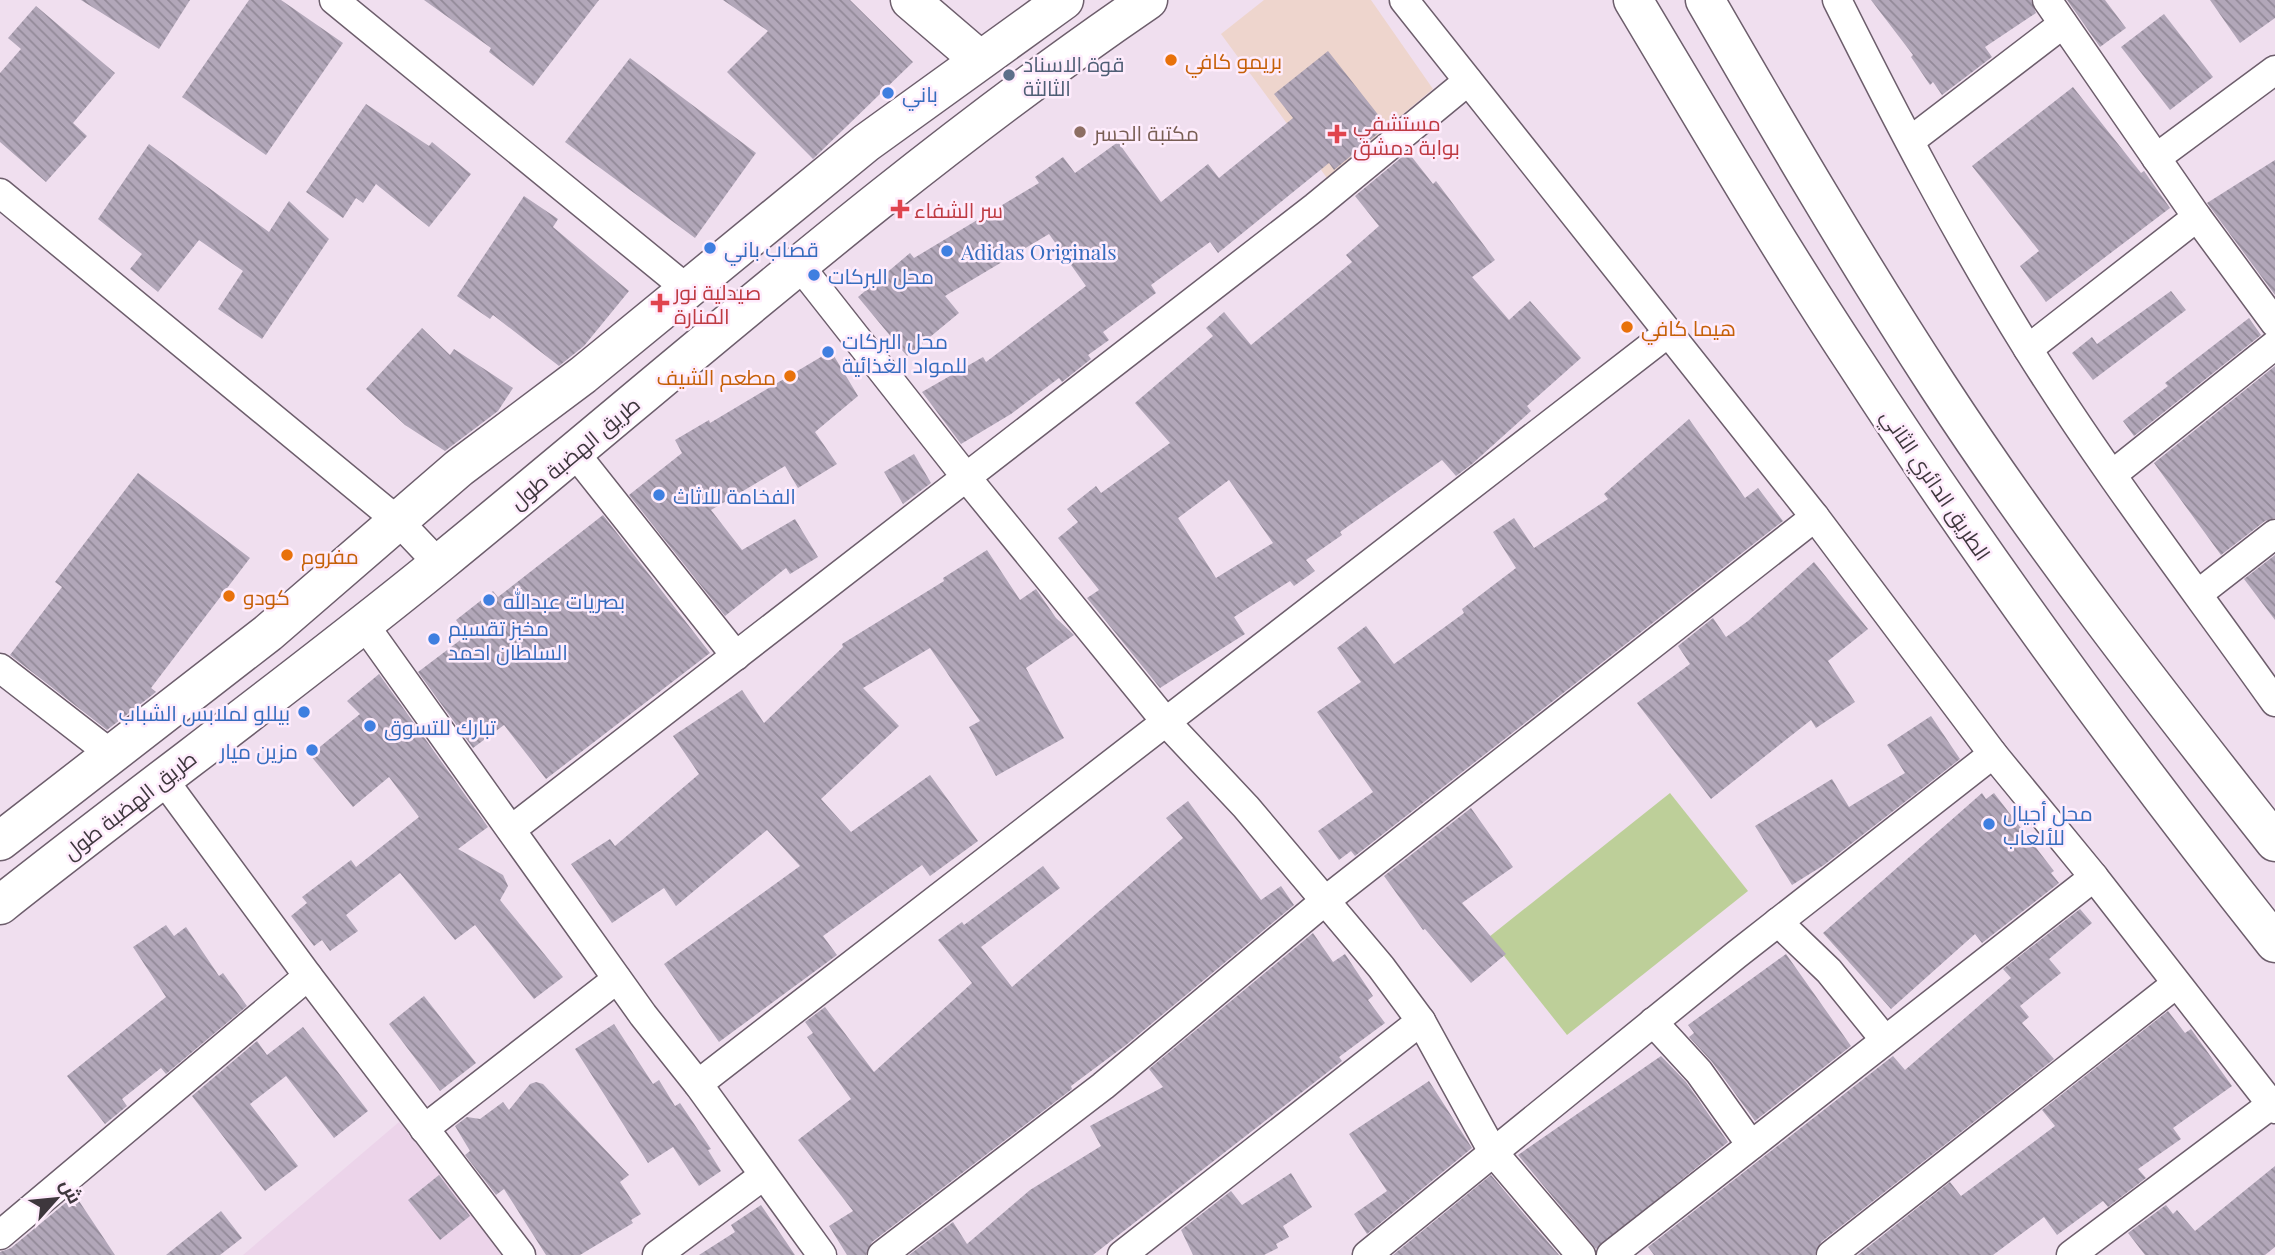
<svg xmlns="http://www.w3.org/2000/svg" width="2275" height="1255" font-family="'Playfair Display',Cairo,serif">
<defs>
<pattern id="building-back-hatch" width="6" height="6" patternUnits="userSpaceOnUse" patternTransform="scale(1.75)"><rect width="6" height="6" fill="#b2a7b9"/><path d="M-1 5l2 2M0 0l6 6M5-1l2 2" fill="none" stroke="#928998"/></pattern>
</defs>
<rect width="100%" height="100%" fill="#f0dfef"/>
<!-- built -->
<polygon fill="#ecd4ea" points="399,1122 503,1255 243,1255"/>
<!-- medical -->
<polygon fill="#eed5cd" points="1264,0 1371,0 1433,89 1327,178 1221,34"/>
<!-- grass -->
<polygon fill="#bdcf99" points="1670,793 1748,891 1567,1035 1489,937"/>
<!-- building -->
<g fill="url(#building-back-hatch)" fill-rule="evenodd">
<polygon points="81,0 190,0 159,49"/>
<polygon points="249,0 281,0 343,43 266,155 182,97"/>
<polygon points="424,0 599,0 533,86 489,52 491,48"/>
<polygon points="723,0 850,0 913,62 813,159 727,72 768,31"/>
<polygon points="1871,0 2031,0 2036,13 1985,47 1992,57 1942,95 1933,82 1930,85 1911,57 1913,55"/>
<polygon points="2067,0 2105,0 2126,28 2100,47"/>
<polygon points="2210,0 2275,0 2275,18 2240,43"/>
<polygon points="36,6 115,73 73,123 87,136 46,182 0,142 0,73 21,49 8,38"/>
<polygon points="2164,14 2213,77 2170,110 2121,47"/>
<polygon points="1328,51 1387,126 1334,170 1329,163 1218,253 1210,242 1151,285 1156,293 1103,332 1109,340 1088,355 1091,359 1062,382 1059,378 1011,414 961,444 922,392 983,357 986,362 1086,286 1049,234 945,296 959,313 907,356 858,297 910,253 914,258 1039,183 1035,177 1063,157 1075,173 1118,142 1161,202 1208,164 1219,178 1293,118 1274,94"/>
<polygon points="630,58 756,153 695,238 565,142"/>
<polygon points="2073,87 2141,173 2144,171 2170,208 2046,302 2020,266 2039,251 1972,166"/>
<polygon points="366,104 429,146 432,142 471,174 429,227 376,184 363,203 356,198 343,218 306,192"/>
<polygon points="149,144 269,232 289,201 329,239 262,339 218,309 243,271 199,240 158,292 130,269 142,254 98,219"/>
<path d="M 1408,152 L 1433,184 L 1436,181 L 1495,260 L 1472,277 L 1509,320 L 1530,301 L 1581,358 L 1527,406 L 1531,411 L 1472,464 L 1456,476 L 1442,460 L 1340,532 L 1342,535 L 1306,560 L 1315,571 L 1294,586 L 1290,581 L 1234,617 L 1245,634 L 1160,688 L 1087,598 L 1099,590 L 1058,538 L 1078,522 L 1067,509 L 1096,486 L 1101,493 L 1170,443 L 1135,403 L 1213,336 L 1206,328 L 1224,312 L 1251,345 L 1352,262 L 1346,255 L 1379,226 L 1355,196 ZM 1229,480 L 1273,543 L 1216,578 L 1178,518 Z"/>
<polygon points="2275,160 2275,295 2207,203"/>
<polygon points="524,196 558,219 553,227 629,291 584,346 559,366 493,315 490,319 457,296"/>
<polygon points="2171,291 2186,310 2093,380 2072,353 2092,337 2097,344"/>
<polygon points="2249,318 2261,335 2134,436 2123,421 2168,386 2165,383"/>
<polygon points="422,328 450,355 454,349 513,388 498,411 445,451 405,425 366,389"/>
<polygon points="831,351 858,396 815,432 837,464 798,488 785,466 711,510 742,550 795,519 818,557 790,574 786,568 725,616 629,495 682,453 675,440 709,420 710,423"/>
<polygon points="2275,366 2275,518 2265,521 2221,555 2154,463"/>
<polygon points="1689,419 1745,498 1758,488 1783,521 1355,856 1351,851 1339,860 1318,831 1373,792 1317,712 1361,682 1337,648 1366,626 1394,664 1464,613 1462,609 1516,568 1493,532 1514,518 1534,548 1608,499 1604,494"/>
<polygon points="914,454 931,483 903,504 884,472"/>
<polygon points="138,473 250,558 151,688 156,692 107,730 10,655 62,587 55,582"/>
<polygon points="603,515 710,653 546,779 504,725 473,748 418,672 467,635 456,620 493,591 498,597"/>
<polygon points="987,550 1020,600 1036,589 1056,618 1074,635 1026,668 1064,738 996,776 969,727 980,721 930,648 863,688 899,726 821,799 851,832 930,775 978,841 930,876 922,865 823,936 837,955 719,1042 664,964 800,866 767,830 676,906 664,888 612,923 571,864 610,839 615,846 699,774 673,736 742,690 764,723 843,647 842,644 944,581 943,578"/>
<polygon points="2275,555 2275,620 2244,579"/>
<polygon points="1814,562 1868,629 1828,661 1855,702 1816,728 1811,720 1711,799 1637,703 1690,664 1678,646 1713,618 1726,637 1748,621"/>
<polygon points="379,674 488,827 458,849 503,875 508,886 500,900 563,977 534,999 475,925 455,940 400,873 346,915 358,931 330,951 322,940 314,946 291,916 307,903 302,897 351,860 356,867 419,817 389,777 353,807 310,755 360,714 347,701"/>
<polygon points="1931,716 1960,759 1824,865 1792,885 1755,826 1832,779 1849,807 1905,773 1887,745"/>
<polygon points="1982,793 1986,799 1994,793 2054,871 2051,873 2059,883 1982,943 1975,934 1891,1009 1823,933"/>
<polygon points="1188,801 1261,900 1281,886 1294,905 1126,1045 1071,1086 1072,1089 872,1242 866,1255 847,1255 829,1226 853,1211 798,1140 851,1099 807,1037 813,1033 805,1022 825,1007 874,1072 972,983 938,940 962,922 964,925 1043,866 1060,888 981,947 1012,987 1183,838 1166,818"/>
<polygon points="1471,808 1513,867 1462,903 1506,954 1471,983 1425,929 1423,930 1384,876"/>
<polygon points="2080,909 2092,923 2049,959 2061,973 2020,1006 2029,1017 2022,1023 2054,1059 1821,1242 1815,1255 1654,1255 1648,1247 1893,1056 1905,1070 2011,978 2003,969"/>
<polygon points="166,925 174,936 186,927 219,976 223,973 247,1006 166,1074 161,1068 122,1099 127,1106 105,1124 67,1076 166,997 133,947"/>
<polygon points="1313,933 1333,962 1345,954 1373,996 1368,1000 1385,1023 1339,1057 1342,1061 1093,1255 909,1255 953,1222 967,1244 1030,1190 1101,1146 1090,1126 1163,1087 1149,1069"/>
<polygon points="1786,954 1851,1046 1755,1121 1712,1062 1689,1037 1694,1033 1688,1025"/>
<polygon points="424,996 476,1063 440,1091 389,1024"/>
<polygon points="2168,1011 2185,1033 2191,1029 2232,1086 2173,1128 2181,1139 2138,1169 2146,1178 2108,1207 2103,1201 2057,1235 2044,1217 1993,1255 1858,1255 1950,1182 1961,1196 2055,1126 2042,1110"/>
<polygon points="614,1024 653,1084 659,1080 675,1106 680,1103 711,1149 708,1150 721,1171 699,1186 673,1147 648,1163 575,1049"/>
<polygon points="303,1027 368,1111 334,1138 286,1076 250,1104 298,1166 265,1191 192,1096 257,1041 267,1055"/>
<polygon points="1661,1056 1686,1082 1728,1142 1596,1249 1518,1155"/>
<polygon points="1429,1081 1472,1148 1367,1234 1354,1214 1387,1191 1349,1134"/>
<polygon points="536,1082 543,1084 629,1175 620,1182 641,1214 631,1220 633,1223 580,1255 546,1255 504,1189 496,1195 465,1155 470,1151 455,1126 467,1117 480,1119 503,1102 509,1110 530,1084"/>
<polygon points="2275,1166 2275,1247 2265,1255 2145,1255 2128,1233 2166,1205 2173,1214 2177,1210 2195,1231"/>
<polygon points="1291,1173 1312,1207 1283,1226 1289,1237 1276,1244 1278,1248 1264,1255 1193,1255 1181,1230 1231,1191 1242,1205"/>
<polygon points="439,1175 470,1216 440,1240 408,1200"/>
<polygon points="1491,1175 1559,1255 1393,1255"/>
<polygon points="75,1195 115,1255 0,1255 0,1252 11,1248"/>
<polygon points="761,1205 795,1255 699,1255 735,1232 731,1225"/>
<polygon points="221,1211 242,1238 220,1255 166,1255"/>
</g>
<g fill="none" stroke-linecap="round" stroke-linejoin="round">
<!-- street casing -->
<g stroke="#6d5e6c" stroke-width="31">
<g id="street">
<polyline points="334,0 687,289"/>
<polyline points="1404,0 1815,517 1993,754 2094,877 2275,1109"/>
<path d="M 1837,0 C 1896,118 1958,237 2028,349 C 2104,471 2192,585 2275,702"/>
<polyline points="2047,0 2197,217 2275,323"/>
<polyline points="1910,141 2063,24"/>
<polyline points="2156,158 2275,70"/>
<polyline points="0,193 399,522 439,564"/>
<polyline points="799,265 966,477 1166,722 1246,807 1381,967 1421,1021 1493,1152 1581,1255"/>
<polyline points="2028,349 2197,217"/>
<polyline points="574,452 736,656"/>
<polyline points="2113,474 2275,345"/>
<polyline points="2198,594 2275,534"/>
<polyline points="363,623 643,1015 698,1084 822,1255"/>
<polyline points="0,668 111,754"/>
<polyline points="163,779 308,976 521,1255"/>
<polyline points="512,829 1315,207 1468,81"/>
<polyline points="1778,922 1829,971 1885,1040"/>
<polyline points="1653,1022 1699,1072 1751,1145"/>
<polyline points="698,1084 1668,333"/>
<polyline points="424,1129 617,979"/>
<polyline points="0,1235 308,976"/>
<polyline points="657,1255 763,1176"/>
<polyline points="882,1255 1103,1086 1326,900 1815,517"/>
<polyline points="1122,1255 1421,1021"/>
<polyline points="1367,1255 1736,955 1993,754"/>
<polyline points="1611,1255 2094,877"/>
<polyline points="1831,1255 2176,984"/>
<polyline points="2071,1255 2272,1104"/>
</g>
</g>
<!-- secondary casing -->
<g stroke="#6d5e6c" stroke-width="41">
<polyline id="secondary" points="910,0 980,60"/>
</g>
<!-- highway casing -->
<g stroke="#6d5e6c" stroke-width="41">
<g id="highway">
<path d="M 1633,0 C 1706,122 1777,244 1855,362 C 1986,564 2126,755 2275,943"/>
<path d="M 1705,0 C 1780,130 1856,260 1938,386 C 2041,544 2158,694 2275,842"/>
<polyline points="0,841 268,633 459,468 583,375 866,143 1064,0"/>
<path d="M 0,905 C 146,789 297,680 441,562 C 674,372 899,170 1148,0"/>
</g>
</g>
<!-- street -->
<use href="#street" stroke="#fff" stroke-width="28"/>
<!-- secondary -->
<use href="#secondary" stroke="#fff" stroke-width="38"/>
<!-- highway -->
<use href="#highway" stroke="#fff" stroke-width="38"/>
</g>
<!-- markers -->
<g fill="#e8710a" stroke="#feecfc" stroke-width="2.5">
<circle cx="1171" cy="60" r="7"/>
<circle cx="1627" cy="327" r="7"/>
<circle cx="790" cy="376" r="7"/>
<circle cx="287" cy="555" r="7"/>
<circle cx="229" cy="596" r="7"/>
</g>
<circle fill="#5c6f8a" stroke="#feecfc" stroke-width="2.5" cx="1009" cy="75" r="7"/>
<g fill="#3f7fe0" stroke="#feecfc" stroke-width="2.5">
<circle cx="888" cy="93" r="7"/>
<circle cx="710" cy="248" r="7"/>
<circle cx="947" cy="251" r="7"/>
<circle cx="814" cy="275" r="7"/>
<circle cx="828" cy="352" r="7"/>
<circle cx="659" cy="495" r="7"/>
<circle cx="489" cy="600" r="7"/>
<circle cx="434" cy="639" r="7"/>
<circle cx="304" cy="712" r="7"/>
<circle cx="370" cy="726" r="7"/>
<circle cx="312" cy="750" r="7"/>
<circle cx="1989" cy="824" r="7"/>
</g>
<circle fill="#8d6e63" stroke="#feecfc" stroke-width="2.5" cx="1080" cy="132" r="7"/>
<g fill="#e0444e" stroke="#feecfc" stroke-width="2.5">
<path d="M1333.5 123.5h7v7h7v7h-7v7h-7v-7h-7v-7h7z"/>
<path d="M896.5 198.5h7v7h7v7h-7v7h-7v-7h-7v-7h7z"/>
<path d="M656.5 292.5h7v7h7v7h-7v7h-7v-7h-7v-7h7z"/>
</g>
<g text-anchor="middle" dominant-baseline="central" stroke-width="5" stroke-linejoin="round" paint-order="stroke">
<!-- food labels -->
<g font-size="21" fill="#c56008" stroke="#feecfc" text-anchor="start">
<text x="1185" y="60">بريمو كافي</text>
<text x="1641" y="327">هيما كافي</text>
<text x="776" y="376" text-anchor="end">مطعم الشيف</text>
<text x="301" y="555">مفروم</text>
<text x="243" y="596">كودو</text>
</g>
<!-- service labels -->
<g font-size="21" fill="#4e5e75" stroke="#feecfc" text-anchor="start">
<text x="1023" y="63">قوة الاسناد<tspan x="1023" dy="24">الثالثة</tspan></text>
</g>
<!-- shop labels -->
<g font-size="21" fill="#366cbe" stroke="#feecfc" text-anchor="start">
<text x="902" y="93">باني</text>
<text x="724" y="248">قصاب باني</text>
<text x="961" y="251">Adidas Originals</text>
<text x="828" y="275">محل البركات</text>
<text x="842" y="340">محل البركات<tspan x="842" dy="24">للمواد الغذائية</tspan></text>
<text x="673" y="495">الفخامة للاثاث</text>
<text x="503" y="600">بصريات عبدالله</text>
<text x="448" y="627">مخبز تقسيم<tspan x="448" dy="24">السلطان احمد</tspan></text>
<text x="290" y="712" text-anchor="end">بيللو لملابس الشباب</text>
<text x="384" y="726">تبارك للتسوق</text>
<text x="298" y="750" text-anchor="end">مزين ميار</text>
<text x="2003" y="812">محل أجيال<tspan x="2003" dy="24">للألعاب</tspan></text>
</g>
<!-- health labels -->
<g font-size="21" fill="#be3a42" stroke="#feecfc" text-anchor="start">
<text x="1353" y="122">مستشفي<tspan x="1353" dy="24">بوابة دمشق</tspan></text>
<text x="914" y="209">سر الشفاء</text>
<text x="674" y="291">صيدلية نور<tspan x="674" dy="24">المنارة</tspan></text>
</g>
<!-- education labels -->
<g font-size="21" fill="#785e54" stroke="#feecfc" text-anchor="start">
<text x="1094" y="132">مكتبة الجسر</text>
</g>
<!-- street labels -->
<g font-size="21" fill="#3e373d" stroke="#feecfc">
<text transform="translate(574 452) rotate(-40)">طريق الهضبة طول</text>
<text transform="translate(1937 484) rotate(56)">الطريق الدائري الثاني</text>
<text transform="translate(129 804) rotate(-38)">طريق الهضبة طول</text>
</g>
</g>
<!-- north arrow -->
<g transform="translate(56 1199) rotate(63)" stroke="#feecfc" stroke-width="5" paint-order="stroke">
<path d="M0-5L12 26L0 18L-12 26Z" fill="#3e373d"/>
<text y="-10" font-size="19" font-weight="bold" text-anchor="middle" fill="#3e373d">ش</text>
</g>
</svg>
